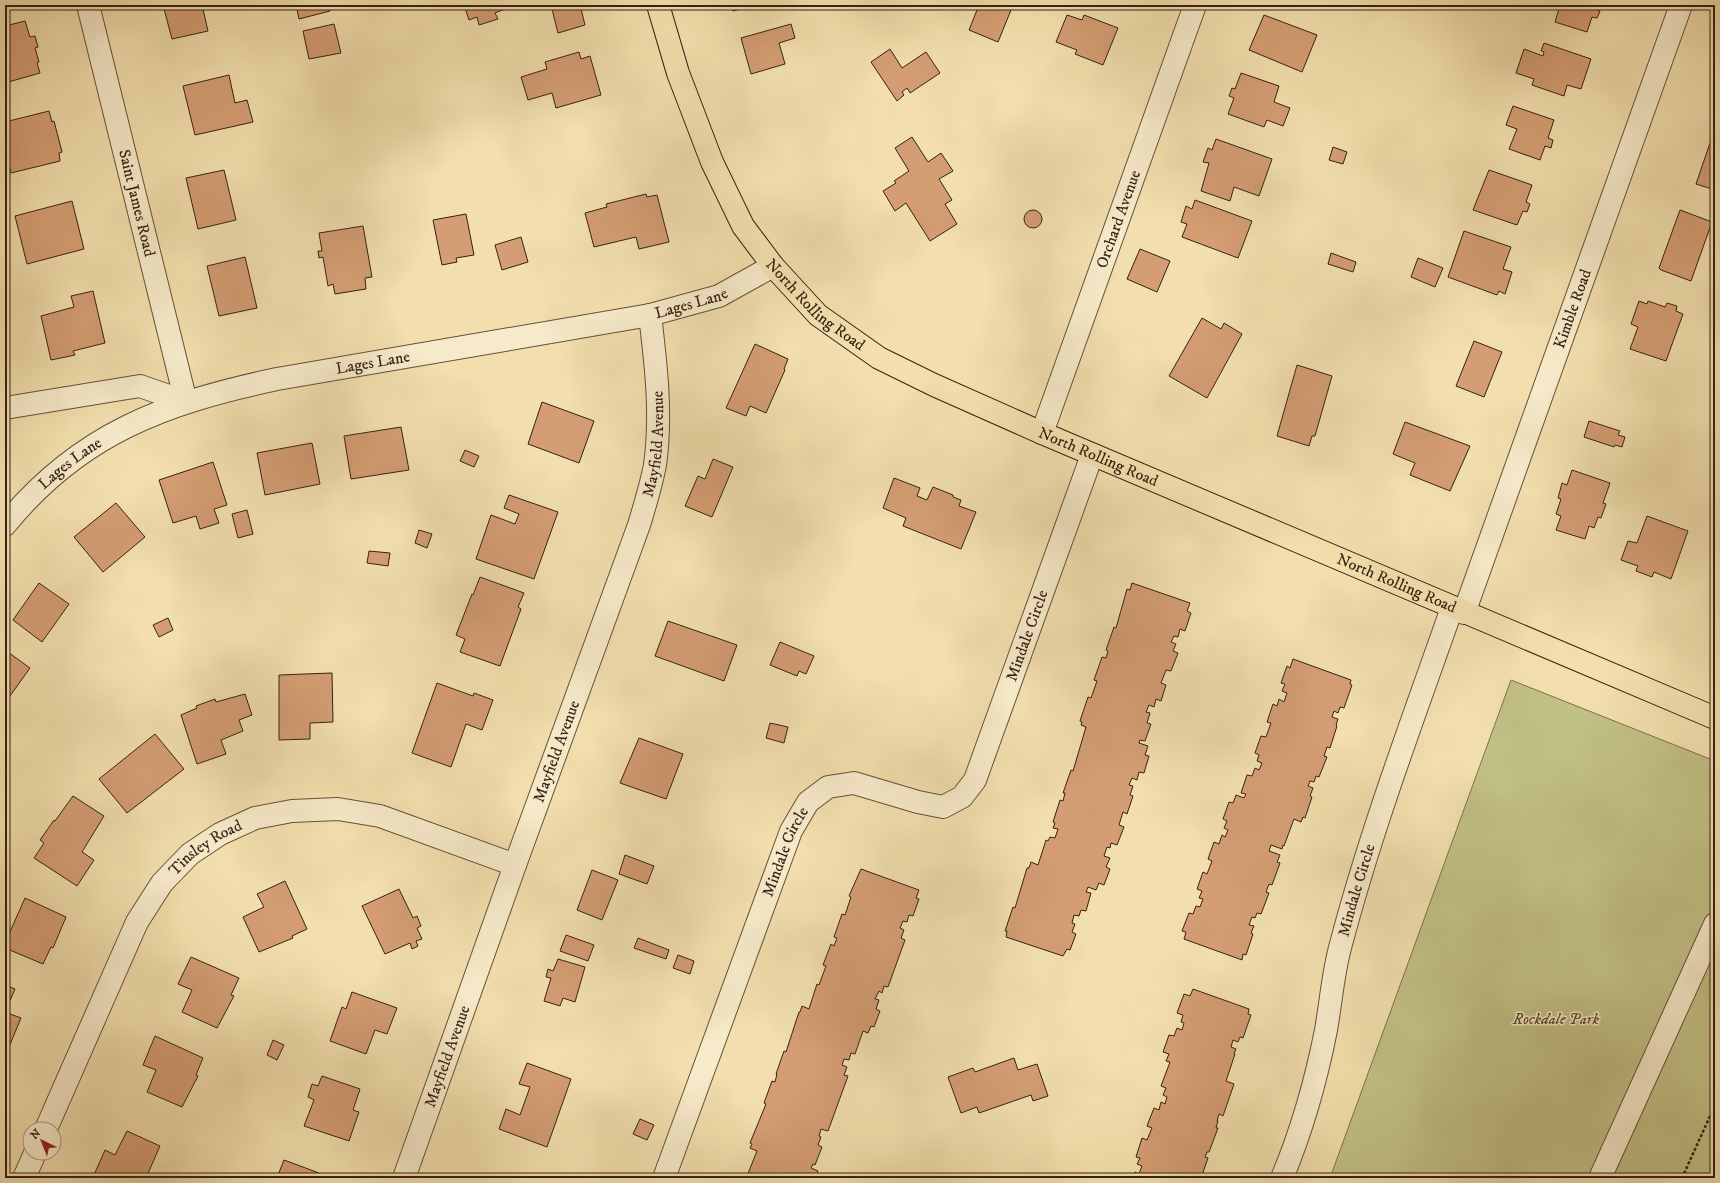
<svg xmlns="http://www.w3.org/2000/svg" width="1720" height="1183" font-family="'IM FELL DW Pica',serif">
<rect width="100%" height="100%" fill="#f2dfad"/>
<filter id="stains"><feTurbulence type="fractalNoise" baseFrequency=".005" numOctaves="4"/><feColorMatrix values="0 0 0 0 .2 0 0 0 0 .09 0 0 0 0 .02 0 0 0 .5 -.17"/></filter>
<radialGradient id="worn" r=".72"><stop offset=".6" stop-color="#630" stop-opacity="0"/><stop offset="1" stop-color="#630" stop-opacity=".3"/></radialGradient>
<!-- green -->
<polygon fill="#c1c085" stroke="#7c704c" points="1511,680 1715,761 1715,1178 1330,1178"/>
<!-- building -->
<g fill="#d49d73" stroke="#362113">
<polygon points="163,5 202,5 208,31 172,39"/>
<polygon points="296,5 329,5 330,11 299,19"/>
<polygon points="464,5 503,5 505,9 495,13 498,19 479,25 477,17 469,20"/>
<polygon points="551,5 580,5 585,25 558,33"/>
<polygon points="732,5 755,5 733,11"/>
<polygon points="979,5 1013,5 998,42 969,30"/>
<polygon points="1316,5 1328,5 1327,9"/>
<polygon points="1560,5 1596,5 1595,9 1600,11 1597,18 1592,17 1587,32 1555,22"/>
<polygon points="1067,15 1082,20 1084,15 1118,28 1103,65 1075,54 1077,50 1056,42"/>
<polygon points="1264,15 1317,35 1302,72 1249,50"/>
<polygon points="25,21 30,37 35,36 38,47 35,48 39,62 37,63 40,73 5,83 5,26"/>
<polygon points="334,24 341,53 309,59 303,31"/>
<polygon points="791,24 795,38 779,43 785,64 751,74 741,38"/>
<polygon points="1544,43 1591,59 1581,89 1567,85 1564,96 1532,85 1534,79 1516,73 1524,49 1543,56 1544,52 1541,51"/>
<polygon points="890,49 902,68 926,52 940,73 910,93 907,88 902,92 904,95 897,101 871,62"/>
<polygon points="579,52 581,59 590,56 601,95 556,108 552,93 528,100 521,77 547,69 545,62"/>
<polygon points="1241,73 1279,86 1274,102 1290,108 1283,126 1267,120 1264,127 1228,114 1234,98 1229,96 1232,88 1235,89"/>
<polygon points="229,75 235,103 247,100 253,122 195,135 183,86"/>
<polygon points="1513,106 1554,120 1548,138 1553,140 1551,148 1545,146 1540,160 1509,149 1517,129 1506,125"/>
<polygon points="49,111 52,122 54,121 62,152 59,153 60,161 11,173 5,149 5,122"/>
<polygon points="912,137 928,162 941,153 953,171 939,179 952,200 945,204 957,224 930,241 906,203 895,211 883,191 896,183 894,181 909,171 895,148"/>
<polygon points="1216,139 1272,159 1259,196 1234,187 1230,201 1201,191 1209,163 1203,162 1208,148 1212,150"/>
<polygon points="1710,143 1715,145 1715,190 1696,184"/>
<polygon points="1333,147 1347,152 1343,164 1329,160"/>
<polygon points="224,170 236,220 198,229 186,178"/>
<polygon points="1489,170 1532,185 1526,202 1530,204 1527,212 1523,211 1517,225 1473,210"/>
<polygon points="646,194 647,197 657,195 669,242 639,249 636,237 594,247 585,213 607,207 606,204"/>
<polygon points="1195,200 1252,221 1238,258 1182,237 1187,224 1181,222 1186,206 1192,209"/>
<polygon points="72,201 84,249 27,264 15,216"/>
<polygon points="1680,210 1712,222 1691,281 1661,270 1659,268"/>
<circle cx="1033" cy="219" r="9"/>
<polygon points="466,214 474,255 456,258 457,262 442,265 433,220"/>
<polygon points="363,226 372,277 365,278 366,289 335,294 333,284 328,286 323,257 319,258 318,251 322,251 319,233"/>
<polygon points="1464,231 1511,247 1503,269 1512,272 1505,294 1499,291 1497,295 1448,277"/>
<polygon points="521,237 528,262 502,270 495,245"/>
<polygon points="1140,249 1170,261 1157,292 1127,279"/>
<polygon points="1331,253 1356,262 1353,272 1328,264"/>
<polygon points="245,257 257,308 219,316 207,266"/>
<polygon points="1418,258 1443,268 1435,287 1411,277"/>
<polygon points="93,291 105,343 73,351 75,355 51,360 41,316 74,307 71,296"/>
<polygon points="1639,301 1647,304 1648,301 1665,307 1667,303 1677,306 1676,311 1683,314 1666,361 1630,349 1638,327 1631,324"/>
<polygon points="1202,318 1221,329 1224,323 1242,334 1207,398 1169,376"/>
<polygon points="1474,341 1502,352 1484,397 1456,386"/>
<polygon points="755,344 788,359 784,369 785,370 766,413 750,406 746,416 726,408"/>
<polygon points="1297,365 1332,376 1315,436 1312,436 1309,446 1277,436"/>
<polygon points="542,402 594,421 579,463 528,444"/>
<polygon points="1589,421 1620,431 1618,435 1625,437 1622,447 1615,445 1614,447 1584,437"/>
<polygon points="1405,422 1470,446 1450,491 1410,475 1415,463 1393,454"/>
<polygon points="401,427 409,470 351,479 344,436"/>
<polygon points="312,443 320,484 265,495 257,453"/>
<polygon points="465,450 479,456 474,467 460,461"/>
<polygon points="713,459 733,467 712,517 685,506 698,476 705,479"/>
<polygon points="213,462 227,505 214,509 219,523 200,529 196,516 173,523 159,480"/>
<polygon points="1572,470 1610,483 1603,503 1606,504 1601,518 1598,517 1594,528 1589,526 1585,539 1556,530 1561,516 1556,514 1561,499 1558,498 1562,483 1567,485"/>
<polygon points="894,478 920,488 917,496 927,500 933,487 953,495 953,497 961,500 959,506 976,512 961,549 903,526 906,518 883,508"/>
<polygon points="509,495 558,512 534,579 476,559 491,515 515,524 519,514 504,508"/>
<polygon points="116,503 145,537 103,572 74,537"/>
<polygon points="247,510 253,534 238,538 232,514"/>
<polygon points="1647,516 1688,531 1671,579 1654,572 1652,577 1636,571 1638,566 1621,560 1628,541 1637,543"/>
<polygon points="419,530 432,534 427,548 415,543"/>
<polygon points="369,551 390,553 388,566 367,563"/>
<polygon points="480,577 524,593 518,607 521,609 500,666 460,652 465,639 456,635 472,594 473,595"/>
<polygon points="39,583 69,604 42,642 13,620"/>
<polygon points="1132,583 1190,603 1187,611 1191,613 1185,631 1180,629 1178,637 1174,636 1171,642 1176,644 1173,651 1178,653 1171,671 1166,670 1161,683 1166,685 1161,701 1156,699 1154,707 1149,705 1146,712 1150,713 1147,723 1151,724 1145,741 1140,740 1139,743 1148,746 1145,755 1149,756 1144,773 1139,772 1137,780 1132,778 1129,785 1133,786 1130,795 1133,796 1127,814 1123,812 1119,825 1124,827 1117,845 1111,843 1110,848 1107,847 1104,856 1110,858 1106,867 1110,869 1104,885 1099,883 1096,890 1088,887 1086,892 1091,893 1086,911 1081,910 1079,916 1074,915 1072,923 1075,924 1072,932 1076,934 1070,950 1067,949 1063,956 1006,937 1007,931 1005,931 1013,907 1015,908 1027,868 1029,868 1031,862 1038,865 1046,840 1048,841 1050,837 1055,838 1058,829 1053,828 1055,823 1053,822 1060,800 1063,801 1065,793 1063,793 1071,770 1073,771 1086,727 1081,725 1082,722 1080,721 1088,697 1091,698 1097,681 1094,680 1102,657 1106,658 1108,651 1106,650 1114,627 1116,628 1127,589 1130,590"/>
<polygon points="168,618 173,630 159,637 153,625"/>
<polygon points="668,621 737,645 724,681 655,656"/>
<polygon points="780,642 814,656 806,674 799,671 797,676 770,665"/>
<polygon points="5,650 30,668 5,703"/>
<polygon points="1293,659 1351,680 1350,684 1352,685 1344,708 1340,707 1338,713 1334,711 1332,717 1338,719 1336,725 1337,726 1330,748 1327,747 1324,756 1327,757 1319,777 1316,776 1314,782 1310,781 1308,786 1313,788 1310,796 1312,797 1305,818 1303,817 1301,822 1294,819 1284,846 1283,845 1282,849 1271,845 1269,851 1280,855 1277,862 1280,863 1272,885 1269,884 1266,892 1269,893 1261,914 1257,913 1255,918 1252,917 1249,925 1254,926 1251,933 1253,934 1246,955 1243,954 1242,960 1184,939 1186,932 1182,931 1189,913 1193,914 1196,906 1200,907 1203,899 1199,898 1202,891 1197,889 1203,872 1207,874 1212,861 1208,859 1214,842 1219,844 1222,835 1225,837 1228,830 1224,828 1227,821 1223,819 1229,802 1233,803 1236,795 1244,798 1246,794 1241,793 1247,775 1252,776 1255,768 1259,770 1262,763 1257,761 1259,755 1255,753 1261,736 1266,737 1271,723 1267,722 1273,704 1277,706 1279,699 1284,702 1287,693 1282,691 1285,684 1281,683 1287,666 1290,668"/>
<polygon points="332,673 333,722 310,723 310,739 279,740 279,675"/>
<polygon points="437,683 473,696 474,693 493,700 482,730 466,724 451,767 412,753"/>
<polygon points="245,694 252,715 239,720 243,731 221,740 226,754 197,764 181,715 197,708 196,706 215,699 216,702"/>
<polygon points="770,723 788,727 784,743 766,738"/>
<polygon points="155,734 184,769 127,813 99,779"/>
<polygon points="639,738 683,754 666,799 620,783"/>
<polygon points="73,796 104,816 82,852 94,860 77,886 34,858 44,843 40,840 54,820 55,821"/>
<polygon points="625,855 654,866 647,884 619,874"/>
<polygon points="861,869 919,890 916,898 919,899 913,916 909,915 907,922 903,921 900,928 904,930 901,938 905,940 888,987 884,986 882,993 879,991 875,999 879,1000 876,1009 880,1011 874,1027 871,1026 868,1033 863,1031 855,1054 851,1053 849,1060 844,1059 842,1065 847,1067 844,1075 848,1076 828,1131 821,1129 819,1136 821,1137 818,1145 822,1147 815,1165 813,1164 811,1168 818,1171 816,1177 819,1178 749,1178 750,1176 747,1176 757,1151 750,1148 752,1144 750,1143 766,1104 764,1103 772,1081 775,1082 777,1074 776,1074 784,1051 786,1052 799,1012 800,1012 802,1006 809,1009 817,984 819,985 826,966 823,965 831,944 834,946 837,938 834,937 842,914 845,915 851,897 849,896"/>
<polygon points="592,870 618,880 602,920 577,910"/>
<polygon points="285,881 307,929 292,936 293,938 259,952 243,917 264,907 257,894"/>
<polygon points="399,889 413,918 417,916 421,926 417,928 422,939 416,941 418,946 412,949 410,943 385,954 362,906"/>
<polygon points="25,898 66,917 53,948 51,947 43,964 5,948 5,943"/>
<polygon points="566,935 594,945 588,961 560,951"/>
<polygon points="638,938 669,950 666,959 634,948"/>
<polygon points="678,955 694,961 690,974 673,968"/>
<polygon points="191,957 239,978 231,995 234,996 217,1028 182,1012 192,990 178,984"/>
<polygon points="558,959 585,967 575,1002 563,998 560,1006 544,1001 551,978 546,977 548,969 553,971"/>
<polygon points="5,985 15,989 5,1012 21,1018 9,1047 5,1045"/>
<polygon points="1193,989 1249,1009 1248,1014 1251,1015 1243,1038 1240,1037 1238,1042 1233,1040 1231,1047 1236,1049 1234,1054 1235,1054 1226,1081 1234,1084 1223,1116 1219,1114 1217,1121 1218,1121 1216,1128 1218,1128 1209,1152 1207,1152 1205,1157 1208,1158 1201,1178 1133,1178 1135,1172 1139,1174 1142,1166 1137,1164 1140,1158 1136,1157 1142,1138 1147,1140 1152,1128 1147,1126 1154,1108 1159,1110 1161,1102 1165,1104 1167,1097 1163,1095 1166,1088 1161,1086 1170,1062 1166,1061 1169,1054 1163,1052 1169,1035 1174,1036 1177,1028 1182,1030 1184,1023 1181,1022 1183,1015 1177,1013 1184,994 1190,996"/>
<polygon points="352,992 397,1008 387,1034 375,1030 366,1054 330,1041 342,1007 346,1009"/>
<polygon points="155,1036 203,1058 196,1075 198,1076 182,1107 147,1092 156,1070 143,1065"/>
<polygon points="273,1040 284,1045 277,1060 267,1055"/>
<polygon points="1014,1058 1018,1070 1037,1064 1048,1096 1033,1101 1031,1095 979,1113 977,1107 961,1113 948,1077 973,1068 975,1072"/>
<polygon points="527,1063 571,1079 547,1147 499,1129 506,1109 520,1115 530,1087 519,1084"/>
<polygon points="322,1076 360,1089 353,1110 359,1112 349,1141 304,1126 314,1100 308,1097 312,1084 318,1086"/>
<polygon points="640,1119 654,1125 647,1140 633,1134"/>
<polygon points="127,1131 160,1146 146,1178 99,1178 94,1175 105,1150 115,1155"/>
<polygon points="284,1160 319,1173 317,1178 274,1178 276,1174 278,1175"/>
</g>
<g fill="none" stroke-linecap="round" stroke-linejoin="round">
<!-- minor casing -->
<g stroke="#65503a" stroke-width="24">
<g id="minor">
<path id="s1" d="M 88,5 L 186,402"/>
<polyline points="5,408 140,386 186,402"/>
<path id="s2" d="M 1042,433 L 1195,5"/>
<path id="s3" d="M 5,525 C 80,433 165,403 277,379 L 650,315 L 719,296 L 773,266"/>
<path id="s4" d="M 1464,613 L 1681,5"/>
<path id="s5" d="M 46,1129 L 137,922 L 162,883 L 190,854 L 220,834 L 255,818 L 292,811 L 338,809 L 380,816 L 515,865"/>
<polyline points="24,1178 35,1153"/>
<path id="s6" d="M 404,1178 L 515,865 L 639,525 C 645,505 651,486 655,465 C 662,415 656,365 650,315"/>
<path id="s7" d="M 664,1178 L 791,831 L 808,802 L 828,787 L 854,783 L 918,802 L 943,807 L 962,797 L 975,780 L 1092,455"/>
<path id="s8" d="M 1282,1178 C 1302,1130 1316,1081 1326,1030 C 1331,1002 1333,972 1341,944 C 1371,830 1413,719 1452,608"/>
<polyline points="1600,1178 1715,924"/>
</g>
</g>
<!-- major casing -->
<g stroke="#362113" stroke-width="24">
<g id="major">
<path id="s9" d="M 658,5 L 678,73 L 712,162 L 743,226 L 773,266 L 818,315 L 879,358 L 934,385 L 1042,433 L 1715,718"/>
</g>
</g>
<!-- path -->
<polyline stroke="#362113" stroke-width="2.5" stroke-dasharray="3 2" stroke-linecap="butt" points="1682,1178 1715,1105"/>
<!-- minor -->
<use href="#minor" stroke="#f7eaca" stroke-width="22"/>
<!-- major -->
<use href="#major" stroke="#f2dfad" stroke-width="22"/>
</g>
<g text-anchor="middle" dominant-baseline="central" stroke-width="3" stroke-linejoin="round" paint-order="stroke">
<!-- street labels -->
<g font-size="16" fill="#362113" stroke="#f7eaca">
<text stroke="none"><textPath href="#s1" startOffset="204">Saint James Road</textPath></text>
<text stroke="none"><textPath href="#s2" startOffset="227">Orchard Avenue</textPath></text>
<text stroke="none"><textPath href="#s3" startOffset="737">Lages Lane</textPath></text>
<text stroke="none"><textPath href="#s9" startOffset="345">North Rolling Road</textPath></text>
<text stroke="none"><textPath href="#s4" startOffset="323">Kimble Road</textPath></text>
<text stroke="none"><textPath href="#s3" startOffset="413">Lages Lane</textPath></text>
<text stroke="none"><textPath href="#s6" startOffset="777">Mayfield Avenue</textPath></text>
<text stroke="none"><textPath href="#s9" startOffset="669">North Rolling Road</textPath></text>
<text stroke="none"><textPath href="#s3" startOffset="90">Lages Lane</textPath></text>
<text stroke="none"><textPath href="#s9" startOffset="993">North Rolling Road</textPath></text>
<text stroke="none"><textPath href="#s7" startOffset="743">Mindale Circle</textPath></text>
<text stroke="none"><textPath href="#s6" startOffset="453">Mayfield Avenue</textPath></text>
<text stroke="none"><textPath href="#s5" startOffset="329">Tinsley Road</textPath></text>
<text stroke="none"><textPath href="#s7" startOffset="348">Mindale Circle</textPath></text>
<text stroke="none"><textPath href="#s8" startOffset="298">Mindale Circle</textPath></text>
<text stroke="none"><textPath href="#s6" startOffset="129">Mayfield Avenue</textPath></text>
</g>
<!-- park labels -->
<g font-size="16" font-style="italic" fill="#594930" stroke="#f7eaca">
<text x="1556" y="1019">Rockdale Park</text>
</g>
</g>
<!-- margin -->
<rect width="1720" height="1183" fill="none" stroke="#f2dfad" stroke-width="20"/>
<rect x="6" y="6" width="1708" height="1171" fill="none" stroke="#362113" stroke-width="2"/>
<rect x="10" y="10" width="1700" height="1163" fill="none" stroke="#362113"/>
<!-- north arrow -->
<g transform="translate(42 1141) rotate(317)"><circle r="19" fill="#f7eaca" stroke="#aa9a81"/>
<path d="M0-3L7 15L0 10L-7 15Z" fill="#8f2418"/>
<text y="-6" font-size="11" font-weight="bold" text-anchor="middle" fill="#362113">N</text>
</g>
<rect width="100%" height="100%" filter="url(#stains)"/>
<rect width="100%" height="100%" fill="url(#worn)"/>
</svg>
